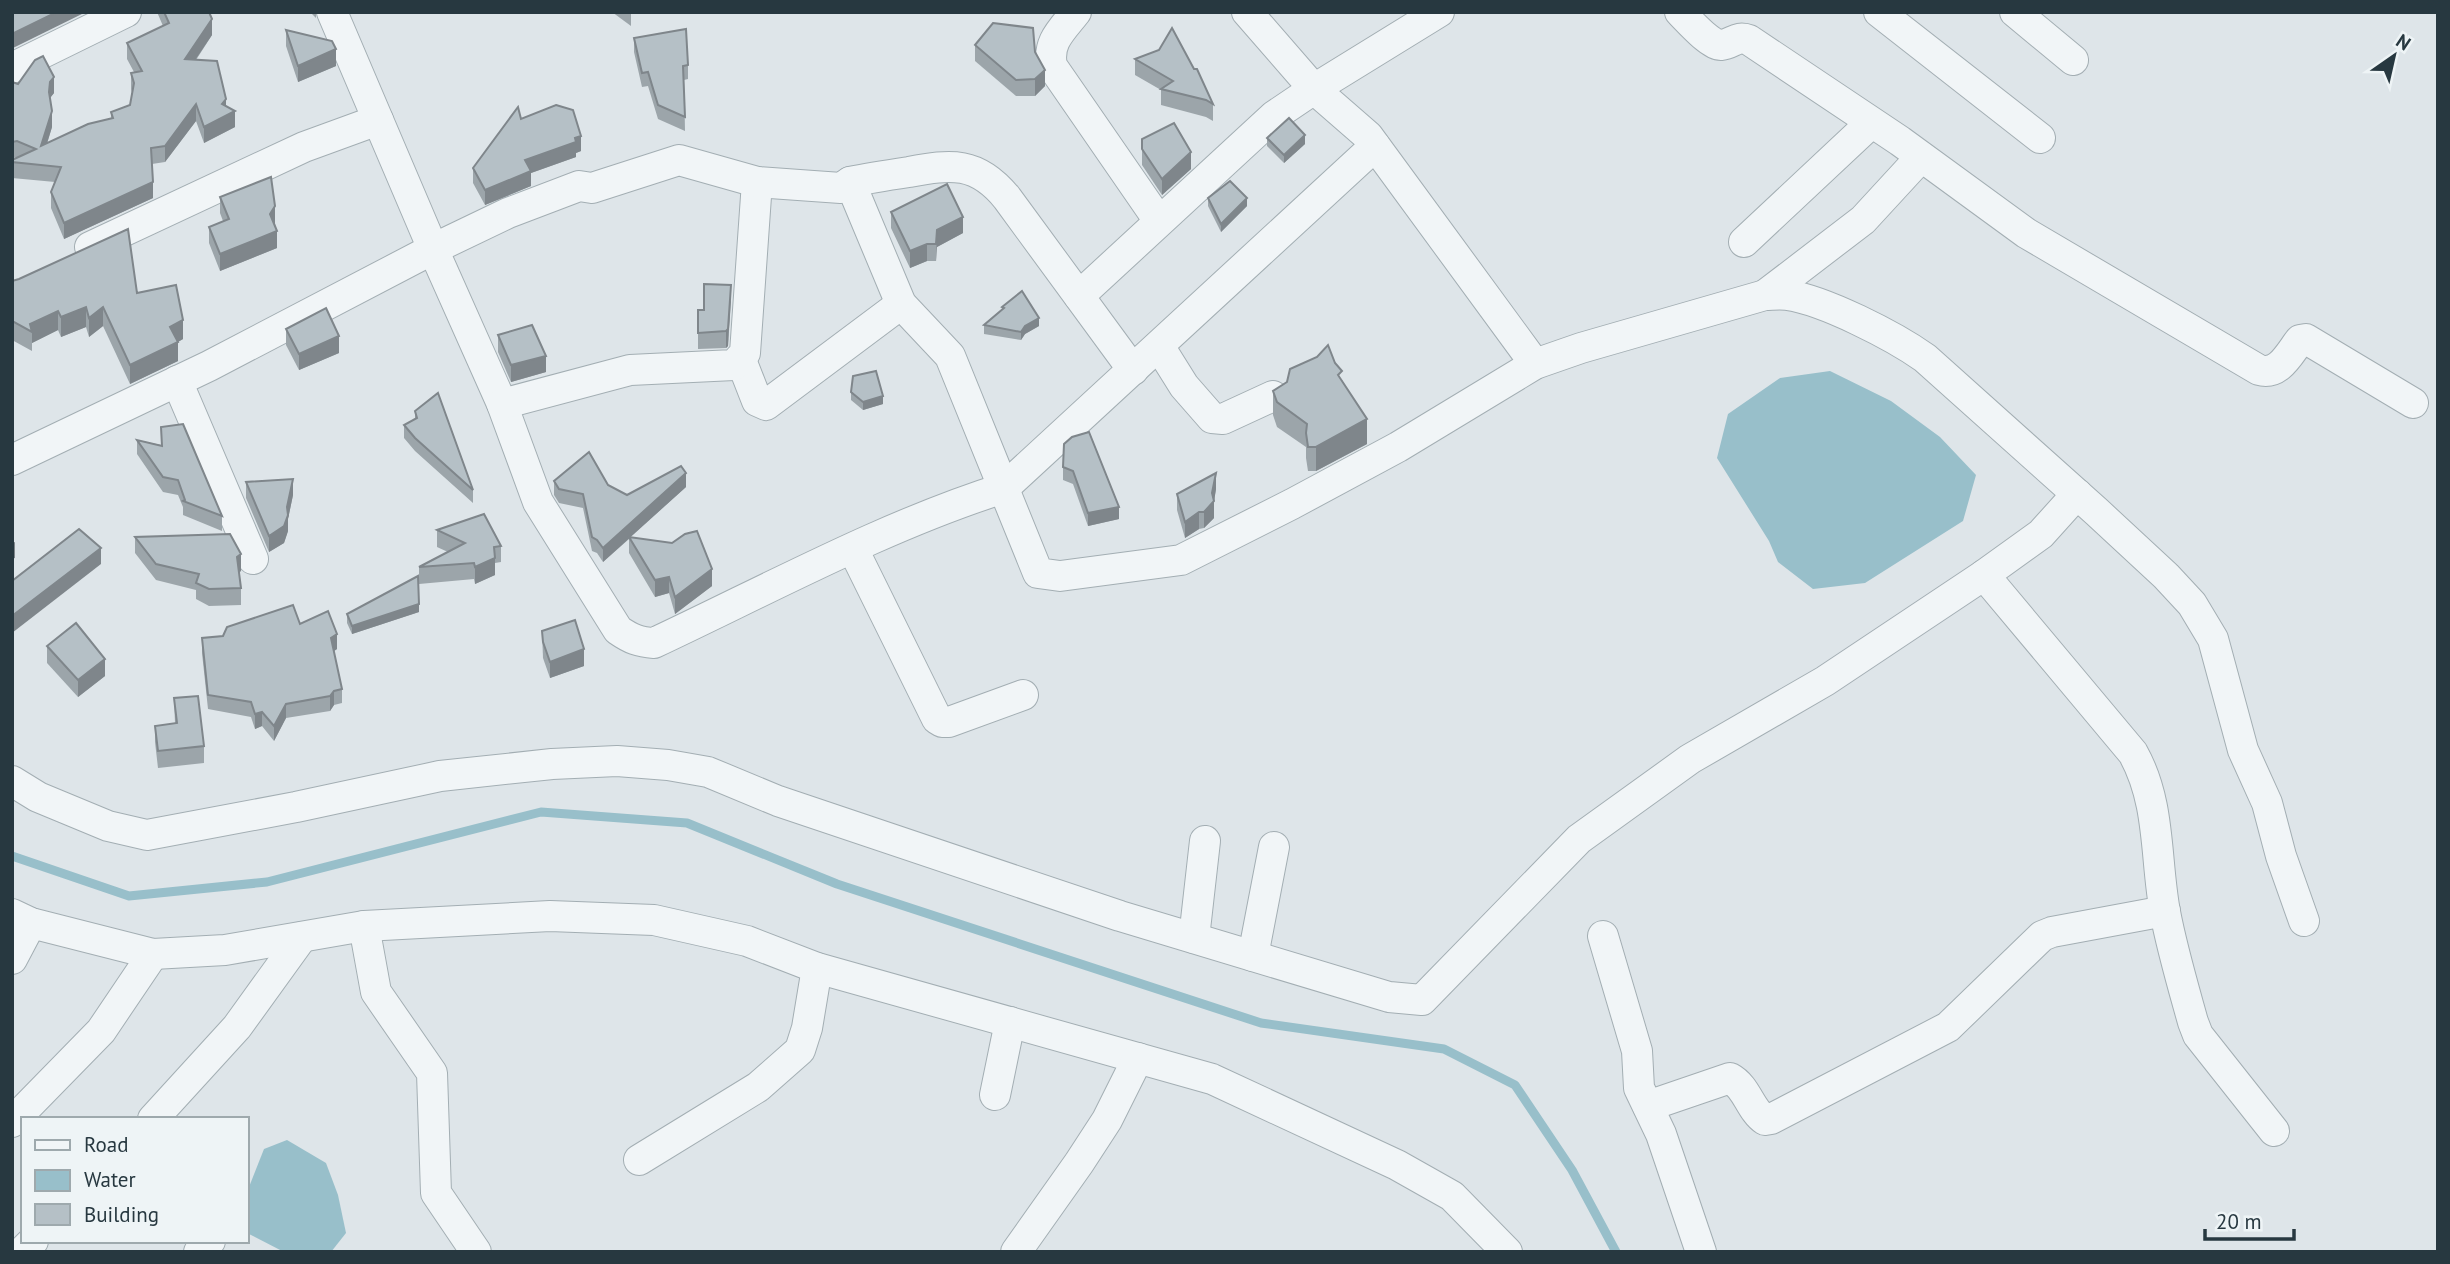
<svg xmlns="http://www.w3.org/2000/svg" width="2450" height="1264" font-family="'PT Sans',sans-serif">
<rect width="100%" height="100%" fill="#dee5e9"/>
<!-- water -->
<g fill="#98bfca">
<polygon points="1830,371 1891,401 1940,437 1976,475 1963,521 1865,583 1813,589 1778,562 1769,541 1717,458 1728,414 1780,378"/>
<polygon points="287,1140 326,1163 338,1195 346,1233 331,1252 284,1252 247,1233 247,1192 264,1149"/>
</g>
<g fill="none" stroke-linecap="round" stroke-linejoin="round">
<!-- stream -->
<polyline stroke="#98bfca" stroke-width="9" points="12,856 129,896 267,882 541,812 687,823 837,884 1261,1023 1444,1049 1515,1085 1572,1170 1616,1252"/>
<!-- street casing -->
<g stroke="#a3aeb3" stroke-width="32">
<g id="street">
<path d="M 332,12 L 433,249 L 502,404 L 538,502 L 618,630 C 631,639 639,642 654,643 C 767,590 886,525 1004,488 L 1375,146"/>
<path d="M 1076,12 C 1062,30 1047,42 1052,66 L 1159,221"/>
<polyline points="1439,12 1314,89 1368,136 1535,364"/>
<path d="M 1680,12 C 1688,20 1711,46 1721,45 C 1733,44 1736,35 1749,40 L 1900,141 L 2026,233 L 2259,370 C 2279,376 2289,354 2300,340 L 2306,339 L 2413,403"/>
<polyline points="1879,12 2040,138"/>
<polyline points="2015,12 2073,60"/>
<polyline points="12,68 126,12"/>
<path d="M 850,182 L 901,304 L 950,356 L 1038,573 L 1060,576 L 1181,560 L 1292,504 L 1398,447 L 1535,364 L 1581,348 L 1765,295 C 1772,295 1780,294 1787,295 C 1824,300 1894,336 1925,358 L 2097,512 L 2166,576 L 2192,604 L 2213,639 L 2243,750 L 2267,803 L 2281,856 L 2304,921"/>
<polyline points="1744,242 1871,123"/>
<polyline points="90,247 304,147 378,120"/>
<polyline points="1765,295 1863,220 1921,157"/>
<polyline points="1079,296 1274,116 1314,89 1247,12"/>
<polyline points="1159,346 1184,386 1212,418 1223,419 1273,396"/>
<polyline points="741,360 757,401 766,405 901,304"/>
<polyline points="177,381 253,559"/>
<polyline points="502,404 630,370 734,365 745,353 757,182"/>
<path d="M 12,460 L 209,366 L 433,249 L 508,213 L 579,186 L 592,188 L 679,160 L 757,182 L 841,188 L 850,182 C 869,178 889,175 909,172 C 951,164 977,161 1007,198 L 1133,370"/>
<polyline points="853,549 937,719 942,722 949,722 1023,695"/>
<path d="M 1984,575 L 2133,753 C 2161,803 2155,858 2165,912 C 2172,949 2183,986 2193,1022 L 2198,1035 L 2274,1131"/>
<polyline points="12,781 38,797 108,826 147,835 296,807 440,776 552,764 617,761 668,765 708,772 778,801 1120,916 1389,997 1422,1000 1579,839 1690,759 1825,681 1984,575 2041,534 2077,494"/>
<polyline points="12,914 31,923 153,954 225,950 364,926 550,916 654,920 747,941 817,968 1212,1079 1397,1165 1452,1196 1507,1252"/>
<polyline points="364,926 376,992 432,1073 436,1193 476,1252"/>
<polyline points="1603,936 1637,1051 1639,1088 1661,1134 1701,1252"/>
<polyline points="1194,938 1205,841"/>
<polyline points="1253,956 1274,847"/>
<polyline points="12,959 31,923"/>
<polyline points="995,1095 1010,1022"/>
<path d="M 1648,1106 L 1730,1078 C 1747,1087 1750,1110 1765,1120 L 1771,1119 L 1948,1027 L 2042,936 L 2052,932 L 2165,911"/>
<polyline points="153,1119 237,1027 302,937"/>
<polyline points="12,1122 101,1031 153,954"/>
<polyline points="639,1160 758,1087 800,1050 807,1028 817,968"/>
<polyline points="22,1252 33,1241"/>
<polyline points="199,1252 210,1241"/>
<polyline points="1016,1252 1079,1163 1107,1120 1138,1058"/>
</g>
</g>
<!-- street -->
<use href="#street" stroke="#f1f5f7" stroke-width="30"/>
</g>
<!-- wall -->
<g fill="#9ca5aa">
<polygon points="157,12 209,12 212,35 196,60 226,106 235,127 204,143 196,121 165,162 152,164 153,198 64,239 51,208 51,192 55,182 12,178 12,160 18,157 12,158 12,82 54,93 50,98 52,127 47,144 111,119 111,112 130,105 132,93 131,89 131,73 134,72 127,59 127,43 163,26"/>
<polygon points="310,12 316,12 316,18"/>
<polygon points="612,12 631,12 631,26"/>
<polygon points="286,30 336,66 298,82 286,46"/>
<polygon points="634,38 688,65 688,79 684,80 685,131 658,119 648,86 642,87 634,52"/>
<polygon points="975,45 1035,52 1045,86 1035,96 1016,96 975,61"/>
<polygon points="1159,50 1213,104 1213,121 1206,117 1161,105 1161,90 1135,75 1135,59"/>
<polygon points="521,119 581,151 576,153 576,157 531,173 531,186 485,205 473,183 473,168"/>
<polygon points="1267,138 1305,144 1284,163 1267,146"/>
<polygon points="1142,139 1191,169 1162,195 1142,165"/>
<polygon points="220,197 275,223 277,248 220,271 209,243 209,227 223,221 220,213"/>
<polygon points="1208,198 1247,206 1221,232 1208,206"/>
<polygon points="891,212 963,233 937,247 936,261 927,261 910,268 891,228"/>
<polygon points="12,281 137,293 183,339 178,342 178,361 130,384 103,326 89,337 86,327 61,337 58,330 32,343 32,351 12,340"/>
<polygon points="731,301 728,346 726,348 698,349 698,310 704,310"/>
<polygon points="1002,307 1039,326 1025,334 1021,340 984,334 984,325 1002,309"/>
<polygon points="286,329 339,353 299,370 286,345"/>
<polygon points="498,335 546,372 511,382 498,352"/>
<polygon points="1342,380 1367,444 1316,471 1308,471 1306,458 1306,447 1277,427 1273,415 1273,391 1287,382"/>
<polygon points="851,392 883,404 863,410 851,400"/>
<polygon points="415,411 473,490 473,503 415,451 404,438 404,425 415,419"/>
<polygon points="161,427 222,516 222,531 183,515 183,507 178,495 163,492 137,454 137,440 161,445"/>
<polygon points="1089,432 1119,519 1088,526 1073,484 1063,480 1063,467"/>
<polygon points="554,481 608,485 627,495 686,487 630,537 712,586 675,614 669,593 655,597 629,553 629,539 603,562 597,553 592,551 583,508 559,503 554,495"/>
<polygon points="246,482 293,495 288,519 288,531 284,543 269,552 246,498"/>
<polygon points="1216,489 1214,500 1214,518 1204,528 1199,529 1185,538 1177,510 1177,494"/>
<polygon points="437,530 501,546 501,562 495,563 495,575 475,584 474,579 419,584 419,567 448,552 437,547"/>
<polygon points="135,537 241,571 239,572 241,588 241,605 209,606 196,599 196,590 156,580 135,553"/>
<polygon points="419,612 352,634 347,623 347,614"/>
<polygon points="300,624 337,649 334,651 342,689 342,703 334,705 330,711 286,718 274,741 262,726 255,729 251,717 208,709 202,653 202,638 223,636"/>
<polygon points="542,631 584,666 550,678 543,658"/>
<polygon points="47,646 105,676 78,697 47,663"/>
<polygon points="174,698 204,746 204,763 158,768 155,742 155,726 175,723"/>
</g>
<!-- shaded-wall -->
<g fill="#7f868b">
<polygon points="57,12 86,12 13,48 12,34"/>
<polygon points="212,19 212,35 185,75 185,59"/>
<polygon points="336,49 336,66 298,82 298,66"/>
<polygon points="1045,70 1045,86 1035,96 1035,79"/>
<polygon points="54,77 54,93 50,98 49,108 50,82"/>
<polygon points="226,99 226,115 235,111 235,127 204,143 204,127"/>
<polygon points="196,104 196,121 165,162 165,146"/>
<polygon points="52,111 52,127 41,162 41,146"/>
<polygon points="1305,135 1305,144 1284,163 1284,155"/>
<polygon points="581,136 581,151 576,153 576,157 531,173 531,186 485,205 485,190 525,160"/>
<polygon points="1191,152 1191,169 1162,195 1162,179"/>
<polygon points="153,182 153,198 64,239 64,223"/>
<polygon points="1247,198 1247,206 1221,232 1221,224"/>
<polygon points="275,206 275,223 270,230 270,214"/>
<polygon points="963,217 963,233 937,247 936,261 937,230"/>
<polygon points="277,231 277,248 220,271 220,254"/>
<polygon points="927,244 927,261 910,268 910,251"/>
<polygon points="731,285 728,346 726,348 726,331"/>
<polygon points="86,307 86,327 61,337 61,317"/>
<polygon points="103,307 103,326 89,337 89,318"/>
<polygon points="58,311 58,330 32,343 32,332 30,324"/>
<polygon points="1039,318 1039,326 1025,334 1021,340 1021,332 1025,326"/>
<polygon points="183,320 183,339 176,343 178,342 178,361 130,384 130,365 170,327"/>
<polygon points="339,336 339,353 299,370 299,354"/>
<polygon points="546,356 546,372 511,382 511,365"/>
<polygon points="883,396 883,404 863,410 863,402"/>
<polygon points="1367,419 1367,444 1316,471 1316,447"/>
<polygon points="686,473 686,487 603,562 603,548"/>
<polygon points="1216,473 1216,489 1214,502 1214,518 1204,528 1204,512 1212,493"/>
<polygon points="293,479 293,495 288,519 288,531 284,543 269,552 269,536 287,507"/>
<polygon points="1119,507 1119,519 1088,526 1088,513"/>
<polygon points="1199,512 1199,529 1185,538 1185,522"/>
<polygon points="15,542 15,558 12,559 12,543"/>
<polygon points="101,548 101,564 12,633 12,616"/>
<polygon points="241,554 241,571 237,574 237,557"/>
<polygon points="495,558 495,575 475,584 475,567"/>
<polygon points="712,569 712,586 675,614 675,597"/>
<polygon points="669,577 669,593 655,597 655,580"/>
<polygon points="419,604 419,612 352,634 352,626"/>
<polygon points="337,634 337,649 331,653 331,638"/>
<polygon points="584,649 584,666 550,678 550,662"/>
<polygon points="105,659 105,676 78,697 78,680"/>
<polygon points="334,691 334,705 330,711 330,696"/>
<polygon points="286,704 286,718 274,741 274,726"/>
<polygon points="262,712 262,726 255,729 255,714"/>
</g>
<!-- building -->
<g fill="#b5c0c6" stroke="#7f868b" stroke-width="2">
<polygon points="12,12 57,12 12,34"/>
<polygon points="164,12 209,12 212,19 185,59 217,61 226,99 222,104 235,111 204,127 196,104 165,146 151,148 153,182 64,223 51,192 61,167 12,162 12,160 36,149 17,141 12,142 12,82 18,84 35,60 43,56 54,77 50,82 49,92 52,111 41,146 88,124 113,118 111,112 130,105 134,83 131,73 142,71 127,43 169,23"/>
<polygon points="993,23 1033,28 1035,52 1045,70 1035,79 1016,80 975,45"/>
<polygon points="1172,28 1194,69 1197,69 1213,104 1206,100 1161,89 1173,81 1135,59 1159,50"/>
<polygon points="686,29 688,65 683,66 685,117 658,105 648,72 642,73 634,38"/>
<polygon points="286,30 332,41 336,49 298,66"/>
<polygon points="556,105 573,110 581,136 575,138 576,142 525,160 531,171 485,190 473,168 518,107 521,119"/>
<polygon points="1289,118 1305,135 1284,155 1267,138"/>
<polygon points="1174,123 1191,152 1162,179 1142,149 1142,139"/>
<polygon points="271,177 275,206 270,214 277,231 220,254 209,227 229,219 220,197"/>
<polygon points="1230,181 1247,198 1221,224 1208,198"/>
<polygon points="947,184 963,217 937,230 936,244 927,244 910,251 891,212"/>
<polygon points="128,229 137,293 176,285 183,320 170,327 178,342 130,365 103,307 89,318 86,307 61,317 58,311 30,324 32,332 12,321 12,281 19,279"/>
<polygon points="704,284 731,285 728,329 726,331 698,333 698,310 704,310"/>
<polygon points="1022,291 1039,318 1025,326 1021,332 984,325 1004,308 1002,307"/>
<polygon points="326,308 339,336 299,354 286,329"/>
<polygon points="532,325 546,356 511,365 498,335"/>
<polygon points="1328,345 1335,363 1342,371 1338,375 1367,419 1316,447 1308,447 1306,433 1307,424 1277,402 1273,391 1287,382 1290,369 1317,357"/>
<polygon points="876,371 883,396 863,402 851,392 853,376"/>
<polygon points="438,393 473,490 415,438 404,425 417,418 415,411"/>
<polygon points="183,424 222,516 183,501 185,500 178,480 163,477 137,440 162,446 161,427"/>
<polygon points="1089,432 1119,507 1088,513 1073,471 1063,467 1064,444 1072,437"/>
<polygon points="589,452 608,485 627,495 681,466 686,473 603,548 597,540 592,537 583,494 559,489 554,481"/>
<polygon points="1216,473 1212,493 1214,501 1204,512 1199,512 1185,522 1177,494"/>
<polygon points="293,479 287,507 288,515 284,526 269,536 246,482"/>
<polygon points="484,514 501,546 494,547 495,558 475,567 474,563 419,567 465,543 437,530"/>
<polygon points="79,529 101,548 12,616 12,581"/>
<polygon points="697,531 712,569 675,597 669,577 655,580 629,537 672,543 685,534"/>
<polygon points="230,534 241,554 237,557 241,588 209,589 196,583 199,574 156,564 135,537"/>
<polygon points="418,576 419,604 352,626 347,614"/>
<polygon points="293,605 300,624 328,611 337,634 331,638 342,689 334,691 330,696 286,704 274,726 262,712 255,714 251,702 208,695 202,638 223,636 227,627"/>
<polygon points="575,620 584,649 550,662 543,642 542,631"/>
<polygon points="76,623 105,659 78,680 47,646"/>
<polygon points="198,696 204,746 158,751 155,726 177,723 174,698"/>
</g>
<!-- border -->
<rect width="2450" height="1264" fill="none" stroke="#273840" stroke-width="28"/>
<!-- legend -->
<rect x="21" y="1117" width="228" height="126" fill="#eef4f6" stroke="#9ea9ad" stroke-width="2"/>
<rect x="35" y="1140" width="35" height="10" fill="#f1f5f7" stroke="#9ea9ad" stroke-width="2"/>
<text x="84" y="1152" font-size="21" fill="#273840">Road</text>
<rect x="35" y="1170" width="35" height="21" fill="#98bfca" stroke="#9ea9ad" stroke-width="2"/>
<text x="84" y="1187" font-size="21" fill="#273840">Water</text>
<rect x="35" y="1204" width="35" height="21" fill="#b5c0c6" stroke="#9ea9ad" stroke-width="2"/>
<text x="84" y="1222" font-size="21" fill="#273840">Building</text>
<!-- north arrow -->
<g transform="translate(2394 56) rotate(34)" stroke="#eef4f6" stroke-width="5" paint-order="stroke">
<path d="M0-5L12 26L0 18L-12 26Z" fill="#273840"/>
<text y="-10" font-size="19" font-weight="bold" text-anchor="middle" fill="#273840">N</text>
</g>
<!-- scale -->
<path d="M2205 1229v10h89v-10" fill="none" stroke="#273840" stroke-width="3.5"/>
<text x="2216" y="1229" font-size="21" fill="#273840" stroke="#eef4f6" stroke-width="5" paint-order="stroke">20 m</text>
</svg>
